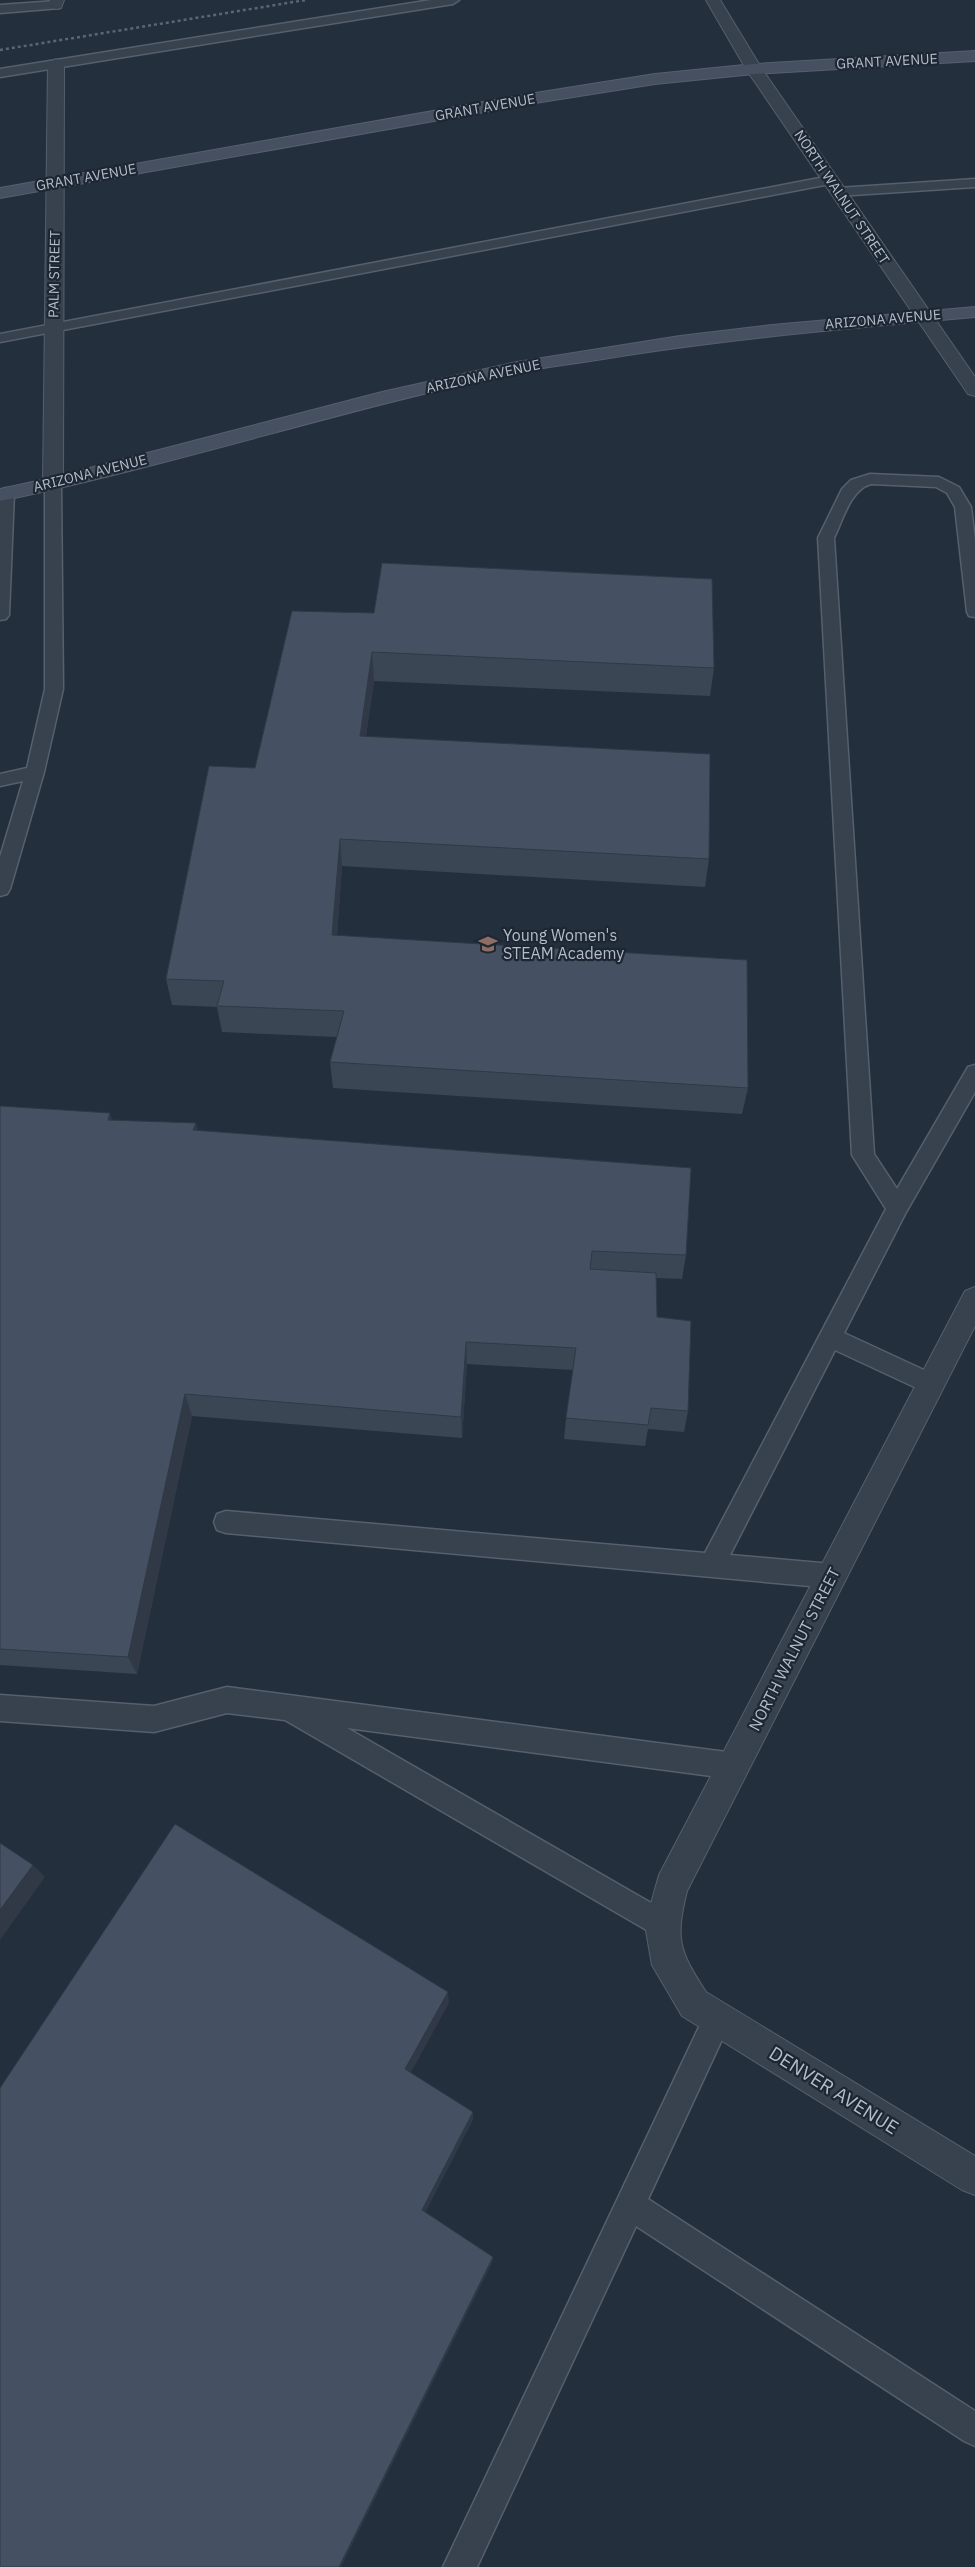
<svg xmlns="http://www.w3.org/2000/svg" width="975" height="2567" font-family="'IBM Plex Sans',sans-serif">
<rect width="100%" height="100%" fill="#242f3e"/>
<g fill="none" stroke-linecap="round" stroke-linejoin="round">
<!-- service casing -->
<g stroke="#565f6c" stroke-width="3">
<g id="service">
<polygon points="431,0 459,0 453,4 0,77 0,69"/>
<polygon points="56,1 60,2 60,8 0,13 0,5"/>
<polygon points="830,176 837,180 835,183 0,342 0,334"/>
<polygon points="975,179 975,187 838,196 831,192 838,188"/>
<path d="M 870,474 L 939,477 L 959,487 L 971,507 L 975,540 L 975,617 L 969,616 L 967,612 L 955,507 L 947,493 L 936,487 L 871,484 C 850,490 843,520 834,538 L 874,1154 L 897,1189 L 968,1067 L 975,1065 L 975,1092 L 905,1214 L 844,1333 L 939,1377 L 943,1384 L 939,1391 L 931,1394 L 923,1391 L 835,1350 L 730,1555 L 832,1564 L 841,1568 L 844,1576 L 841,1584 L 832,1588 L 226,1533 L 217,1530 L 214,1522 L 217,1514 L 226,1511 L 705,1553 L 886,1209 L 852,1155 L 818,538 L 842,489 L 851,480 Z"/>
<polygon points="53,479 61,484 63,689 44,772 10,889 7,894 0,896 0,857 23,781 0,786 0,774 27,768 45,689 45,484"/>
<polygon points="6,488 14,493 9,615 6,619 0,620 0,490"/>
<polygon points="227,1687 734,1753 743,1757 747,1766 743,1775 734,1779 347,1728 672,1915 676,1925 672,1935 662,1939 285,1720 227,1713 154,1732 0,1721 0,1695 154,1706"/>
<polygon points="718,2004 728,2008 732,2018 648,2199 975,2411 975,2446 964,2441 636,2226 477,2567 443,2567 708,2008"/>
</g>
</g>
<!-- minor casing -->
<g stroke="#565f6c" stroke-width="2">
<g id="minor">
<polygon points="50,0 64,0 61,8 56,9 49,5"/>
<polygon points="706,0 720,0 762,69 975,377 975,396 968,394 746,69"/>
<polygon points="56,59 64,64 63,484 60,488 46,488 43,484 48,64"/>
<path d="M 975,1287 L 975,1326 L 687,1891 C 675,1940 679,1950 706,1992 L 975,2156 L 975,2195 L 962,2190 L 682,2016 L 652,1965 L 645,1925 L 659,1875 L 965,1291 Z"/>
</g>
</g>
<!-- secondary casing -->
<g stroke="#565f6c" stroke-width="2">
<g id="secondary">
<polygon points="975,51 975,61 754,74 655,84 529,104 0,198 0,188 529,94 655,74 754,64"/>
<path d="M 975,307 L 975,317 C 850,328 726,339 603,359 C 573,364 543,367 514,373 C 341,410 173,465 0,501 L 0,489 L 51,478 L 382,392 L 517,362 L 680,336 L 772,325 Z"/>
</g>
</g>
<!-- service -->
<use href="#service" fill="#38414e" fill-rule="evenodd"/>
<!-- minor -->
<use href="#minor" fill="#38414e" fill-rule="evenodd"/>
<!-- secondary -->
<use href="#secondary" fill="#465061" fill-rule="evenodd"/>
<!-- rail -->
<polyline stroke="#5a6575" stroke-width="2.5" stroke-dasharray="3 3" stroke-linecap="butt" points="0,50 306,0"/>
</g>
<!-- wall -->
<g fill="#3b4654">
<polygon points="292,611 714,668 710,696 374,681 366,736 709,859 705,887 342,866 337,936 748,1088 742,1114 333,1088 330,1062 337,1037 222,1032 217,1007 172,1005 166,979 255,768"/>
<polygon points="0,1106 197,1130 686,1255 682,1279 656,1278 657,1317 688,1411 684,1432 648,1429 645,1446 564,1439 566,1418 573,1370 467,1364 462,1438 192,1416 137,1674 0,1665"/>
</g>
<!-- shaded-wall -->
<g fill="#303945">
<polygon points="372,652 374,681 362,764 360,736"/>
<polygon points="340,839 342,866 335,962 332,935"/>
<polygon points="110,1113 118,1138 108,1120"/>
<polygon points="196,1123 202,1148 193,1130"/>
<polygon points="466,1342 467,1364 462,1438 461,1417"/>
<polygon points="185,1394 192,1416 137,1674 128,1657"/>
<polygon points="33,1865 45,1877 0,1940 0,1910"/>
<polygon points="448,1992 449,2003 408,2078 405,2069"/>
<polygon points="473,2112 473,2120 424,2215 422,2210"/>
<polygon points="493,2257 493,2261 341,2567 339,2567"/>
</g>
<!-- building -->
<g fill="#455162" stroke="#303945">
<polygon points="382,563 712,579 714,668 372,652 360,736 710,754 709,859 340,839 332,935 747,960 748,1088 330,1062 344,1011 217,1006 224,981 166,979 209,766 255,768 292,611 374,613"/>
<polygon points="0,1106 110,1113 108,1120 196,1123 193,1130 691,1168 686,1255 592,1251 590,1269 656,1273 657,1317 691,1321 688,1411 651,1408 648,1425 566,1418 576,1348 466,1342 461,1417 185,1394 128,1657 0,1649"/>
<polygon points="175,1824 448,1992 405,2069 473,2112 422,2210 493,2257 339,2567 0,2567 0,2088"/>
<polygon points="0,1843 33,1865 0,1910"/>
</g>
<!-- icons -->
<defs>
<g id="school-bare" transform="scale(1.5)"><path d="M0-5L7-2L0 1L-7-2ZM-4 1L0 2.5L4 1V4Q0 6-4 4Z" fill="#8d6e63" stroke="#1d2633" stroke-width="2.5" paint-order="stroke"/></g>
</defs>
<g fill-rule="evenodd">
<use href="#school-bare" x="488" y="944"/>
</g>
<g text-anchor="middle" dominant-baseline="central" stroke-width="4.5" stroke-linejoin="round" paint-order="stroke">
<!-- far-street labels -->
<g font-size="14" fill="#b4bcc9" stroke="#1d2633">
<text transform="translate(887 61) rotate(-3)">GRANT AVENUE</text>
<text transform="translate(485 107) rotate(-10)">GRANT AVENUE</text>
<text transform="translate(86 177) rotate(-10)">GRANT AVENUE</text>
<text transform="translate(842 197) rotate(56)">NORTH WALNUT STREET</text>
<text transform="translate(54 274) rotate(-89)">PALM STREET</text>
<text transform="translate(883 319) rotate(-5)">ARIZONA AVENUE</text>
<text transform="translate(483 376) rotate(-12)">ARIZONA AVENUE</text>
<text transform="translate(90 473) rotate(-14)">ARIZONA AVENUE</text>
</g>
<!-- poi labels -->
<g font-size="16" fill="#b4bcc9" stroke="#1d2633" text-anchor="start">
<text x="503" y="935">Young Women's<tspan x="503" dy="18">STEAM Academy</tspan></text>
</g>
<!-- street labels -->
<g font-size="16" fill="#b4bcc9" stroke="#1d2633">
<text transform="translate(794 1649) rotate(-63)">NORTH WALNUT STREET</text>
</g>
<!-- near-street labels -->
<g font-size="19" fill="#b4bcc9" stroke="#1d2633">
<text transform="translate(834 2090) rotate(32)">DENVER AVENUE</text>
</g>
</g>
</svg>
